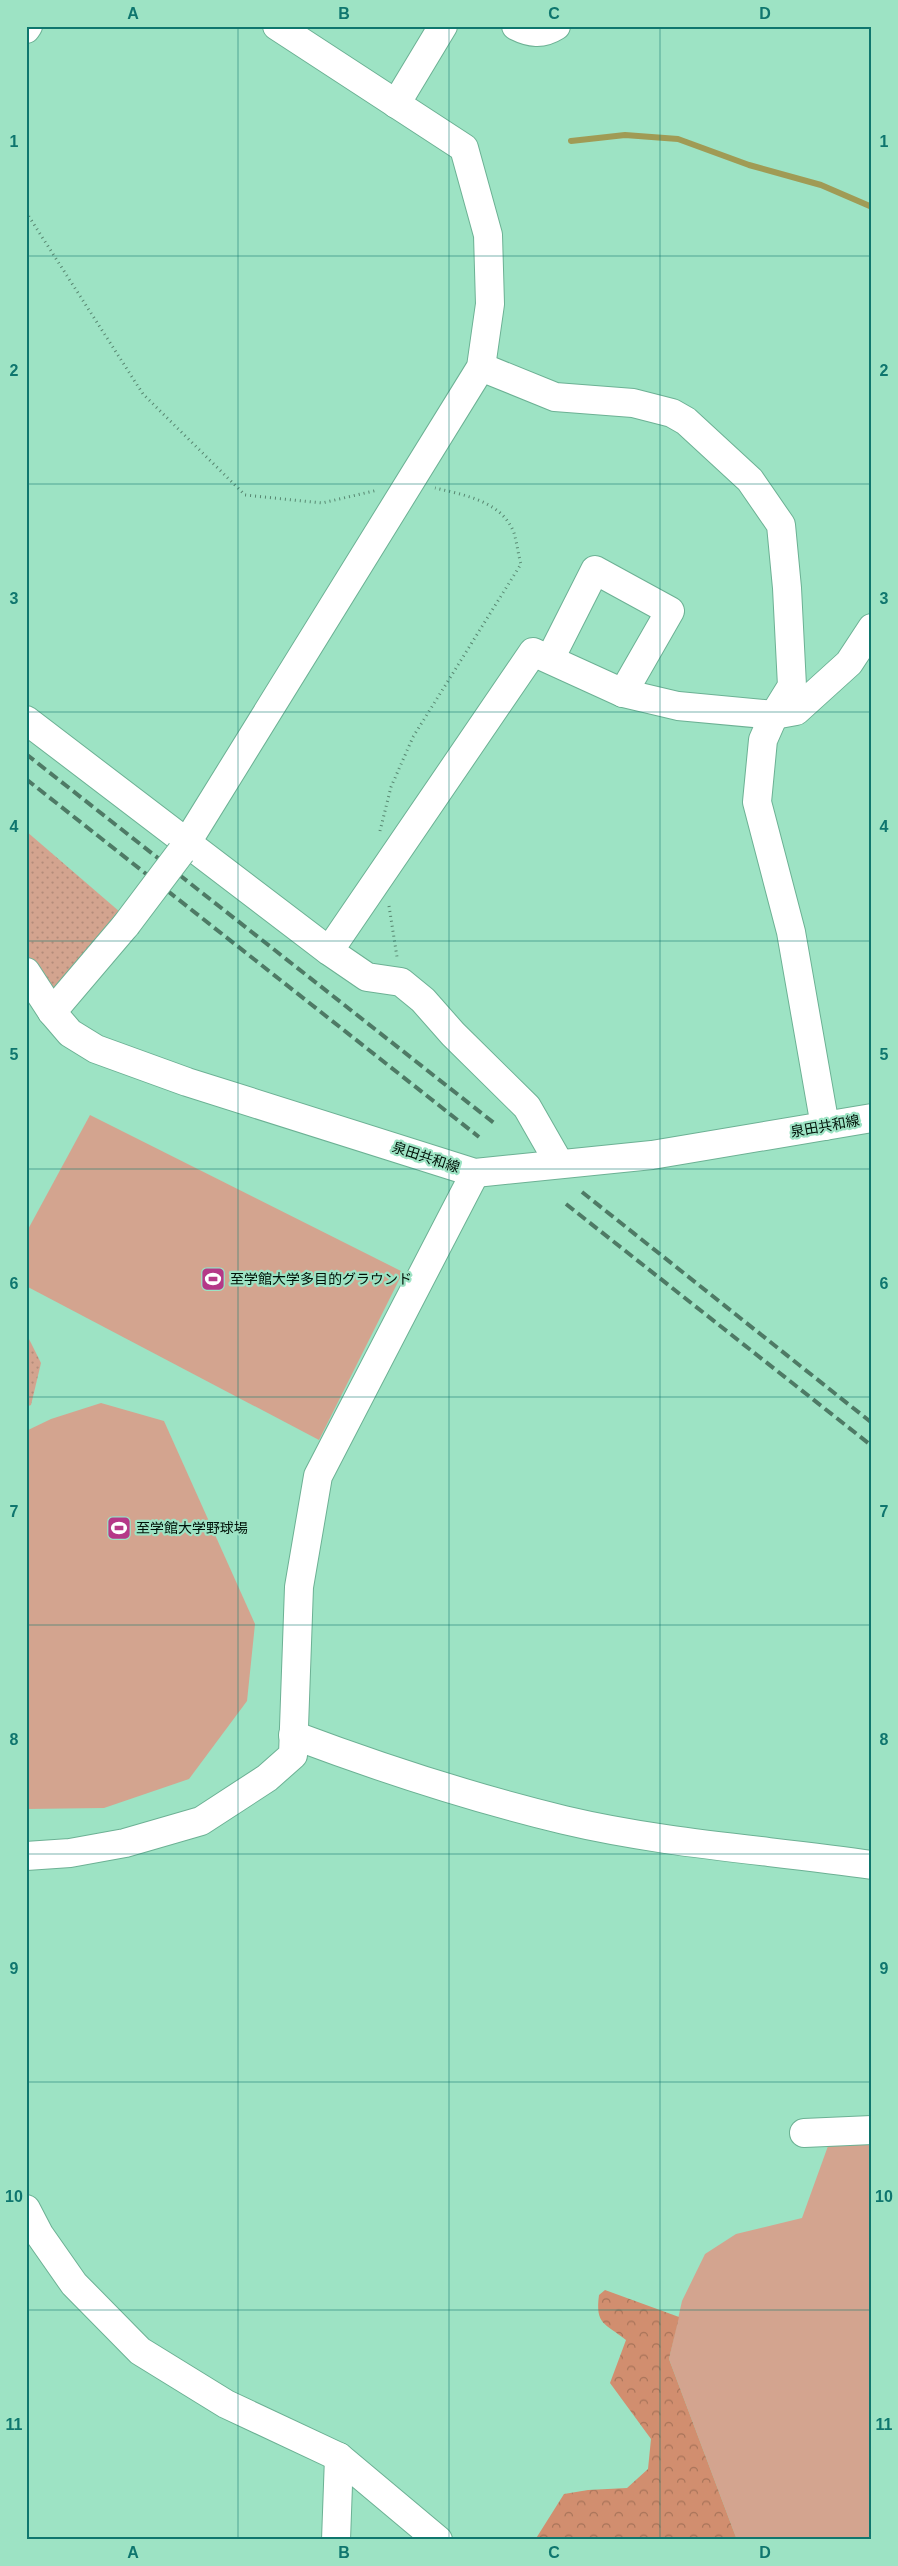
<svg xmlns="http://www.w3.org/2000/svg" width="898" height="2566" font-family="Arial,'Noto Sans JP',sans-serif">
<defs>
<pattern id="forest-crowns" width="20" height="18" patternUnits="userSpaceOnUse" patternTransform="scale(1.25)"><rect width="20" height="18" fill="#d18e6f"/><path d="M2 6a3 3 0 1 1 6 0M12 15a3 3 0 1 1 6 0" fill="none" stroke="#a77359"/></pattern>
<pattern id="park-dots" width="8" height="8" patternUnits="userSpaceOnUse" patternTransform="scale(1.25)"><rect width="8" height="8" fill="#d3a48f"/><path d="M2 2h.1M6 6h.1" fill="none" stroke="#b38c7a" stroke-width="1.8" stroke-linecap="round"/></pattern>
</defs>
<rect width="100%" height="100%" fill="#9de3c4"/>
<!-- green -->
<g fill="#d3a48f">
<polygon points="90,1115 403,1272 319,1440 26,1286 26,1233"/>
<polygon points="101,1403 164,1421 255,1624 247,1701 189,1779 104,1808 26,1809 26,1431 51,1419"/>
<polygon points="872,2144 872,2540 737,2540 669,2359 682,2301 705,2254 736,2234 802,2218 828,2146"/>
</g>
<!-- forest -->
<path fill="url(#forest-crowns)" d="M 605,2290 L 679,2317 L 669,2359 L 737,2540 L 535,2540 L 564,2494 L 588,2490 L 627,2488 L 648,2469 L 651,2439 L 610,2383 L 626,2340 C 605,2323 595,2325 599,2295 Z"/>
<!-- park -->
<g fill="url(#park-dots)">
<polygon points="26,831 120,912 50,1000 26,958"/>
<polygon points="26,1333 41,1363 31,1405 26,1407"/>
</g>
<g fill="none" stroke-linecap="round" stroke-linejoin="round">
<!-- stream -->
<polyline stroke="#a09b55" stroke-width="6" points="571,141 625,135 678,139 749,165 821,185 872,207"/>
<!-- minor casing -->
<g stroke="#6cb194" stroke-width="30">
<g id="minor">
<path d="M 516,26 C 530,33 542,35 556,26"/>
<polyline points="26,29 28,26"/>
<polyline points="396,104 443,26"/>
<polyline points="481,367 555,397 633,403 672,413 686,421 750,480 781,525 787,588 792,686 774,715 763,740 757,802 791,932 825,1126"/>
<polyline points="550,659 595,570 670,611 623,693"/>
<polyline points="26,720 329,951 367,977 401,982 423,1000 453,1034 527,1107 559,1163"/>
<polyline points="181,852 481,367 490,304 488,235 464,148 277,26"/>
<polyline points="329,951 533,652 623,693 678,706 774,715 796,711 849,663 872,628"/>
<polyline points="52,1012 126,925"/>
<path d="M 293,1735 C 381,1768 473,1798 564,1820 C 665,1844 769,1850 872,1865"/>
<polyline points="26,1856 70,1853 125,1843 201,1821 267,1778 293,1755 299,1587 318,1476 475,1173"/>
<polyline points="804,2133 872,2130"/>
<polyline points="26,2209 39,2234 74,2284 140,2351 226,2404 339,2457 438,2540"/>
<polyline points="336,2540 339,2457"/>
</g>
</g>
<!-- major casing -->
<g stroke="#6cb194" stroke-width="30">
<polyline id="major" points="26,972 52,1012 70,1033 96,1049 187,1082 475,1173 652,1155 872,1118"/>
</g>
<!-- path -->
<g stroke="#578670" stroke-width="3" stroke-dasharray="1 4" stroke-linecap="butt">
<polyline points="26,212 143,394 245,495 322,503 378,490"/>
<path d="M 380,831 L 391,787 L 413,737 L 521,564 C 518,554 517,543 514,533 C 502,501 464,495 435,488"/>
<polyline points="389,906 397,957"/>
</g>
<!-- minor -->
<use href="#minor" stroke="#fff" stroke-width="28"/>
<!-- major -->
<use href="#major" stroke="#fff" stroke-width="28"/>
<!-- rail -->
<g stroke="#4e7a65" stroke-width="4" stroke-dasharray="10 5" stroke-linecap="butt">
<polyline points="26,754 494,1123"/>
<polyline points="26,779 479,1137"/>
<polyline points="582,1192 872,1423"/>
<polyline points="566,1204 872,1446"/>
</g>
<!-- minor-bridge casing -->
<g stroke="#6cb194" stroke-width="30" stroke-linecap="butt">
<polyline id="minor-bridge" points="126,925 181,852"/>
</g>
<!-- minor-bridge -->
<use href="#minor-bridge" stroke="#fff" stroke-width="28"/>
</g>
<!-- grid -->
<path fill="none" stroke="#0f766e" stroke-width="1" stroke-opacity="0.55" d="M 238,26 L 238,2540M 449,26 L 449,2540M 660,26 L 660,2540M 26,256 L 872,256M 26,484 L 872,484M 26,712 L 872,712M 26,941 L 872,941M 26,1169 L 872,1169M 26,1397 L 872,1397M 26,1625 L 872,1625M 26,1854 L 872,1854M 26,2082 L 872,2082M 26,2310 L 872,2310"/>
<!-- icons -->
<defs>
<g id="stadium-square" transform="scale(1.25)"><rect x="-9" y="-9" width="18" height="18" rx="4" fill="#b53888" stroke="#9de3c4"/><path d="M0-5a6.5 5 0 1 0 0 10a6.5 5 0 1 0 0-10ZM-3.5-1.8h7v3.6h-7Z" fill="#fff"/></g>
</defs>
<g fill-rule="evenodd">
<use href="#stadium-square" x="213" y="1279"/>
<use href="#stadium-square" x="119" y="1528"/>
</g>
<g text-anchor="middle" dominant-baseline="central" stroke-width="4.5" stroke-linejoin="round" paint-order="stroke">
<!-- street labels -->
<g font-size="14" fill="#001208" stroke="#9de3c4">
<text transform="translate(825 1126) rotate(-10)">泉田共和線</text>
<text transform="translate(426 1157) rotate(18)">泉田共和線</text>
</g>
<!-- poi labels -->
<g font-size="14" fill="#001208" stroke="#9de3c4" text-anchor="start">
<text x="230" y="1279">至学館大学多目的グラウンド</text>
<text x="136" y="1528">至学館大学野球場</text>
</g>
</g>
<!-- border -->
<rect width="898" height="2566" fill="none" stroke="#9de3c4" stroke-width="55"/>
<rect x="28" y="28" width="842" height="2510" fill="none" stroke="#0f766e" stroke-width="2"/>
<g font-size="16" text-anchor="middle" font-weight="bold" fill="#0f766e">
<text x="133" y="19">A</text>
<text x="344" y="19">B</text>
<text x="554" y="19">C</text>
<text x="765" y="19">D</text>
<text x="14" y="147">1</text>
<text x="884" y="147">1</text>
<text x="14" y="376">2</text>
<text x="884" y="376">2</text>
<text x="14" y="604">3</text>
<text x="884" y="604">3</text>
<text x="14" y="832">4</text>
<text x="884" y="832">4</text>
<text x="14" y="1060">5</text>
<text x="884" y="1060">5</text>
<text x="14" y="1289">6</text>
<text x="884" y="1289">6</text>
<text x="14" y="1517">7</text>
<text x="884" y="1517">7</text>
<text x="14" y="1745">8</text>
<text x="884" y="1745">8</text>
<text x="14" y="1974">9</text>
<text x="884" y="1974">9</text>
<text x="14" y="2202">10</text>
<text x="884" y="2202">10</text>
<text x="14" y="2430">11</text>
<text x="884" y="2430">11</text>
<text x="133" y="2558">A</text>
<text x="344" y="2558">B</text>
<text x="554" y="2558">C</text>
<text x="765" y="2558">D</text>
</g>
</svg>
